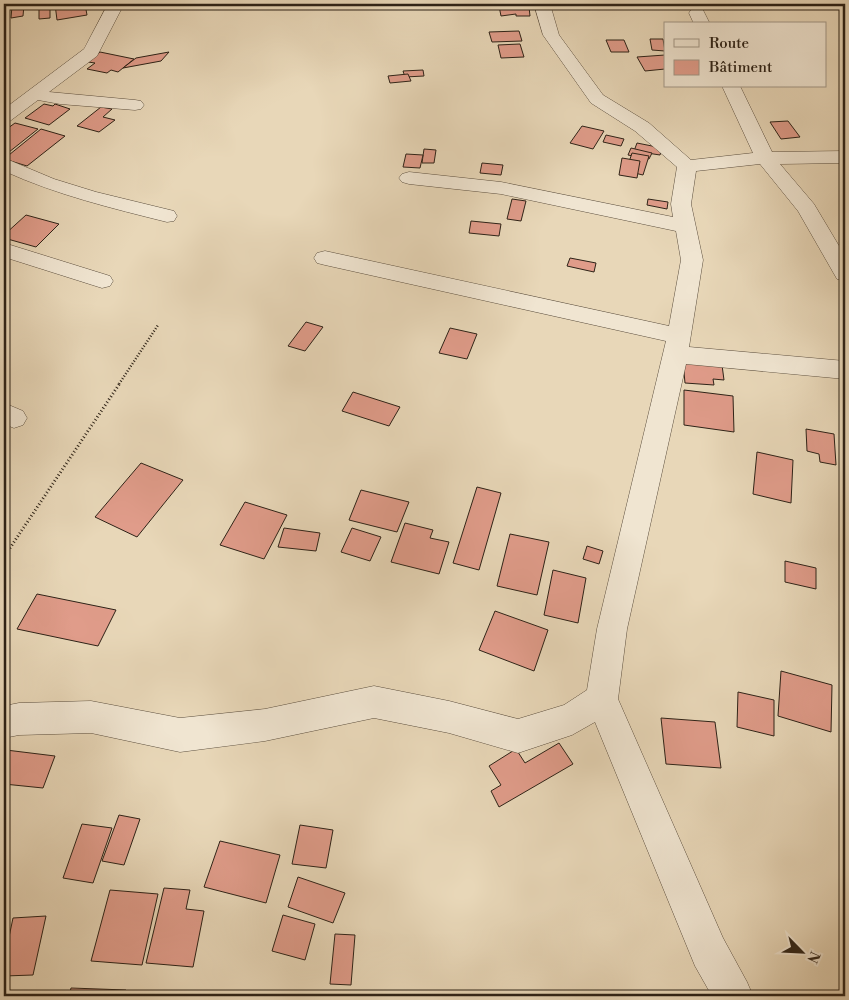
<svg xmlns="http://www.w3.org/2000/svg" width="849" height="1000" font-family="'Libre Bodoni',serif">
<rect width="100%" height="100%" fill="#e8d7b8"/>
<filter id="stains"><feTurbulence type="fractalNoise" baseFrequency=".004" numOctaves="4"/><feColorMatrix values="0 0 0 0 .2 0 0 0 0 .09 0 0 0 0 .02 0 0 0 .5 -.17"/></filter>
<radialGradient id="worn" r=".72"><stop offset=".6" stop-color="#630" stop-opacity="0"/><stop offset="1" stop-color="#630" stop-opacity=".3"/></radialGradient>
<!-- building -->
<g fill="#e09c8a" stroke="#2d2217">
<polygon points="55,4 85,4 87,15 57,20"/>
<polygon points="24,5 23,16 11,18 12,6"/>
<polygon points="50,6 50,18 39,19 39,7"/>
<polygon points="499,6 529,7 530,16 516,16 516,14 501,16"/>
<polygon points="519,31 522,41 492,42 489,32"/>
<polygon points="650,39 663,39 665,51 652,50"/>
<polygon points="606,40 624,40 629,52 611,52"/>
<polygon points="520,44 524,57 501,58 498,45"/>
<polygon points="100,52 134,59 118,72 111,70 107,73 87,69 95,63 88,62"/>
<polygon points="169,52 161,61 123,68 136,58"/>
<polygon points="665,55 665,69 645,71 637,57"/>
<polygon points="423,70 424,76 405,77 403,71"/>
<polygon points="408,74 411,81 390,83 388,76"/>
<polygon points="44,104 53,106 55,104 70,109 49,125 25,118"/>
<polygon points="101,107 112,109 103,117 115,120 99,132 77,126"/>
<polygon points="788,121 800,137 781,139 770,122"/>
<polygon points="15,123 38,129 4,156 4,131"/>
<polygon points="582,126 604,131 593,149 570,143"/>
<polygon points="41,129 65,136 27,166 4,159"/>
<polygon points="606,135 624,139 621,146 603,142"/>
<polygon points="637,143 662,148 660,155 634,151"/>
<polygon points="631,148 652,153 649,159 628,155"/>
<polygon points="424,149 436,150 434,163 422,163"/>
<polygon points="632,153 649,156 643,175 626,171"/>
<polygon points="406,154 423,155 420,168 403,167"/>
<polygon points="622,158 640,161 637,178 619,175"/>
<polygon points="482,163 503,165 501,175 480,173"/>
<polygon points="512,199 526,201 521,221 507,219"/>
<polygon points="648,199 668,202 667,209 647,205"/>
<polygon points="26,215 59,224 36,247 4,238 4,235"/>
<polygon points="471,221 501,224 499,236 469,233"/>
<polygon points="570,258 596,263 594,272 567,266"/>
<polygon points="306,322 323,327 305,351 288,346"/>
<polygon points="450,328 477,334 467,359 439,353"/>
<polygon points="683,362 722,365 724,380 713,379 714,385 685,383"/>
<polygon points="684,390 733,396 734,432 684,425"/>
<polygon points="353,392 400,407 389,426 342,411"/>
<polygon points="806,429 834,434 836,465 820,462 819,454 807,451"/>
<polygon points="757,452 793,460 791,503 753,494"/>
<polygon points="141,463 183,480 137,537 95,517"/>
<polygon points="477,487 501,493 479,570 453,563"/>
<polygon points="361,490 409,502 397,532 349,520"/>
<polygon points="245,502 287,515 264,559 220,545"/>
<polygon points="405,523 433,530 430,538 449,542 439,574 391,562"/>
<polygon points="284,528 320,533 316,551 278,547"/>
<polygon points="352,528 381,537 370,561 341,552"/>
<polygon points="510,534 549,542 537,595 497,586"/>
<polygon points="587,546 603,551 599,564 583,559"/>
<polygon points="785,561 816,568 816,589 785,582"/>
<polygon points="553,570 586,578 578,623 544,615"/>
<polygon points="37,594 116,610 98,646 17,629"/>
<polygon points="495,611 548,630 534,671 479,650"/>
<polygon points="781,671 832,685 831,732 778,716"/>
<polygon points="738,692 774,700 774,736 737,727"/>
<polygon points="661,718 715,722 721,768 666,764"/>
<polygon points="559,743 573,764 499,807 491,791 501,785 489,766 516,749 525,763"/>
<polygon points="6,750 55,756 43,788 4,784 4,757"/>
<polygon points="119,815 140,819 124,865 102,861"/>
<polygon points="82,824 112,828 93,883 63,878"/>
<polygon points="300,825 333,830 326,868 292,864"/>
<polygon points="220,841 280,855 266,903 204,887"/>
<polygon points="298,877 345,893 333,923 288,907"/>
<polygon points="164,888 190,890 186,909 204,911 193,967 146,963"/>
<polygon points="110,890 158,894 142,965 91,961"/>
<polygon points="283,915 315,924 305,960 272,951"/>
<polygon points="46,916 33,975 4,976 4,961 13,918"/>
<polygon points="335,934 355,935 351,985 330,984"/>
<polygon points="71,988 126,990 125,996 69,996"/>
</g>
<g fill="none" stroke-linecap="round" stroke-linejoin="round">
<!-- street casing -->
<g stroke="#5c4f3f" stroke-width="1">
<g id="street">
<polygon points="108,4 124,4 97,56 49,92 135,100 141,101 144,105 141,109 135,110 60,104 38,100 10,121 4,122 4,109 84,49"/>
<polygon points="534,4 550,4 559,35 603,95 649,123 691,160 753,153 722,86 740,86 772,152 845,151 845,163 780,164 814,204 845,256 845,281 837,279 798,211 760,164 696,171 691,204 703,260 689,347 845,361 845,379 686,364 627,629 618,699 723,938 747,982 753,996 712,996 695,966 595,722 572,735 518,753 449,733 374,718 265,741 180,752 91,733 19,735 4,738 4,706 19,703 91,701 180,718 265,709 374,686 449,701 518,719 564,705 587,690 597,629 666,341 325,265 317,263 314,258 317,253 325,251 669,326 681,260 676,231 501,194 409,184 402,182 399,178 402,174 409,172 501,182 673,217 671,204 677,167 635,131 591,103 543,35"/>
<polygon points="697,8 703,10 710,24 694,24 689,13 691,10"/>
<path d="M 4,158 L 54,179 L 96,192 L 174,211 L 177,216 L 174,221 L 167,222 C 111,208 57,195 4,171 Z"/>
<polygon points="4,243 110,276 113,281 110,286 102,288 4,257"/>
<polygon points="4,403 23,411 27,418 23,425 14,428 4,424"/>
</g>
</g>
<!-- path-far1 -->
<polyline stroke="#2d2217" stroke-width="2.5" stroke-dasharray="1 2" stroke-linecap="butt" points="119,384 158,325"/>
<!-- path -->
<polyline stroke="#2d2217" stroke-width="3" stroke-dasharray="1 2.5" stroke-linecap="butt" points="4,557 120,383"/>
<!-- street -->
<use href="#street" fill="#f0e5d1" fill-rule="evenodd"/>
</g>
<!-- margin -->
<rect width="849" height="1000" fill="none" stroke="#e8d7b8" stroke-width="20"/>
<rect x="5" y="5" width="839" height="990" fill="none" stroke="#2d2217" stroke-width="2.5"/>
<rect x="10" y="10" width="829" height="980" fill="none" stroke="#2d2217"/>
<!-- legend -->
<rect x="664" y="22" width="162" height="65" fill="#f0e5d1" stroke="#a29787"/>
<rect x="674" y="39" width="25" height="8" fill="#f0e5d1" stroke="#a29787"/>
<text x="709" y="48" font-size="15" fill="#2d2217">Route</text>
<rect x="674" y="60" width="25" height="15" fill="#e09c8a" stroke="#a29787"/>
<text x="709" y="72" font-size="15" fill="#2d2217">Bâtiment</text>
<!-- north arrow -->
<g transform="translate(802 952) rotate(114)" stroke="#f0e5d1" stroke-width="4" paint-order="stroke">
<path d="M0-4L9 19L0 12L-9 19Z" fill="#2d2217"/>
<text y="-8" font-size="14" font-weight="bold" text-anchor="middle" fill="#2d2217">N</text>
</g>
<rect width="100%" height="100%" filter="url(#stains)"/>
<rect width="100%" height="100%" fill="url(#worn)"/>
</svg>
